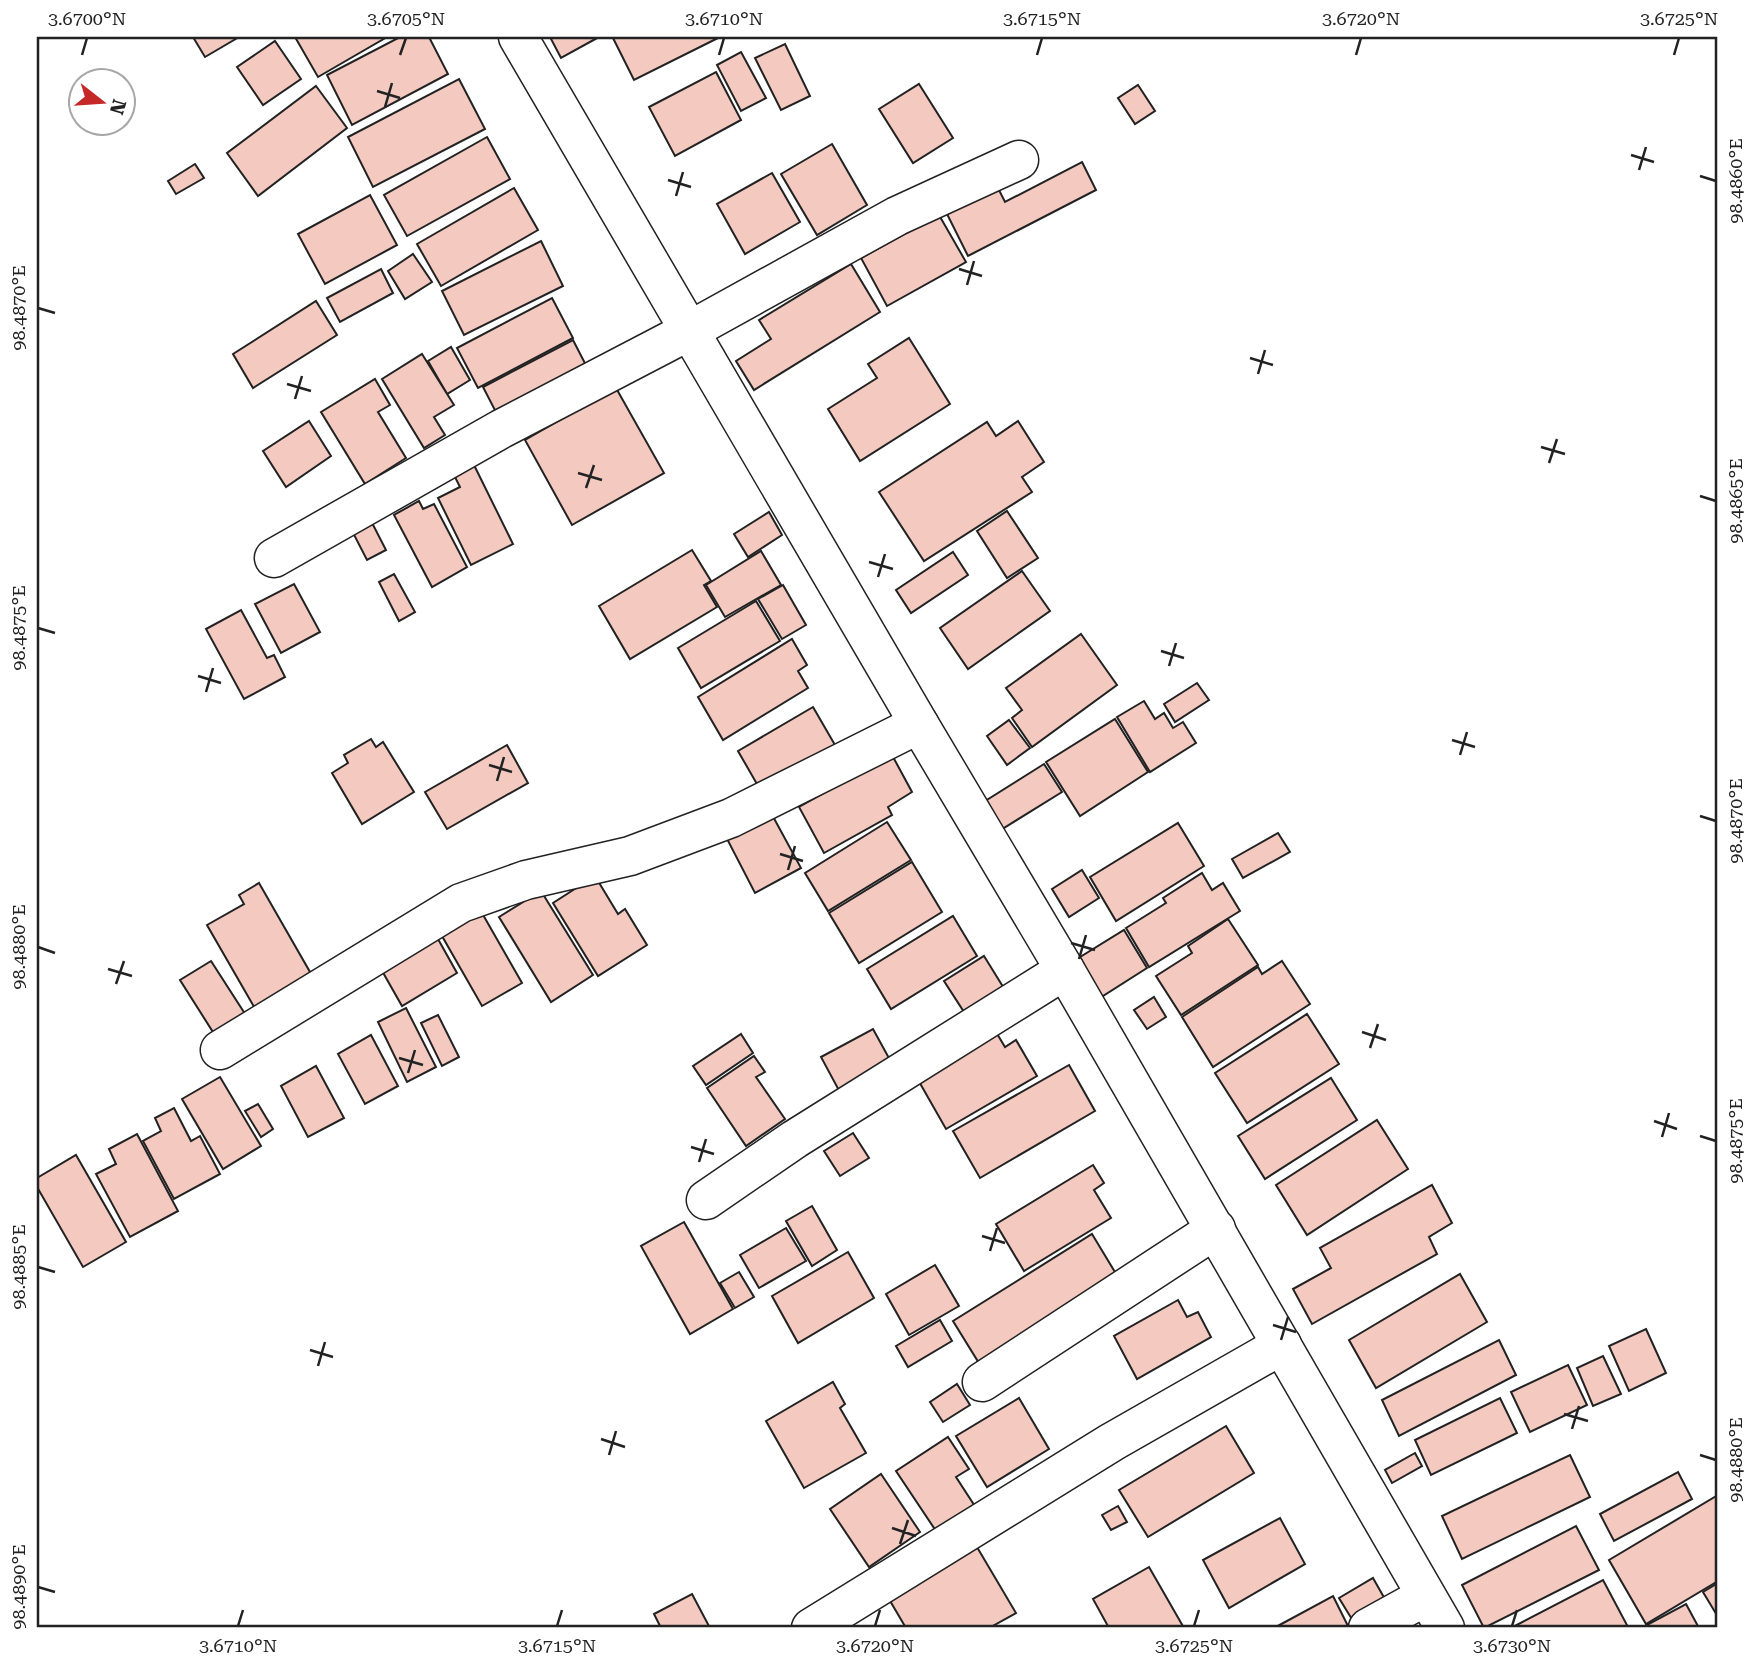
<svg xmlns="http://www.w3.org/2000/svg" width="1755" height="1665" font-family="'Roboto Serif',serif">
<rect width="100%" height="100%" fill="#fff"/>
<!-- building -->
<g fill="#f3c9c0" stroke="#222" stroke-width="2">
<polygon points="193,37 239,37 205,57"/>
<polygon points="295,37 387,37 318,77"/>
<polygon points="400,37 429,37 448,74 352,125 327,75"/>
<polygon points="550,37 599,37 561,58"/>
<polygon points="616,37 720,37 634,80 613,38"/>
<polygon points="275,41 301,79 263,105 237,67"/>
<polygon points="785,44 810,96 781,110 755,58"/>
<polygon points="741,52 766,98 741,111 717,65"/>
<polygon points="716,72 741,120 675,156 649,107"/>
<polygon points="459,79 485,129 373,187 348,137"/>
<polygon points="919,84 953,138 913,163 879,109"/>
<polygon points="1138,85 1155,111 1135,124 1118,98"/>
<polygon points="316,86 347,128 258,196 227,153"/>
<polygon points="487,137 510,179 407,236 384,195"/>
<polygon points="832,144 867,205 817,235 781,174"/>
<polygon points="1082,162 1096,190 968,256 946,212 997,186 1005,202"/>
<polygon points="195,164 204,178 176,194 168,181"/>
<polygon points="772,173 800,222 745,254 717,204"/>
<polygon points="514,188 538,230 441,286 417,244"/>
<polygon points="370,195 397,245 325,284 298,234"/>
<polygon points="939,215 966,262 887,306 861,258"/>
<polygon points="541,241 563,286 464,335 442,291"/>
<polygon points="413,254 432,282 405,299 388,271"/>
<polygon points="851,264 880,312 754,390 736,361 771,339 759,320"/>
<polygon points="381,269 393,293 340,322 327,298"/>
<polygon points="552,298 573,338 478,388 457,348"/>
<polygon points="316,301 337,335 253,388 233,354"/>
<polygon points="909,338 950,404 860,461 828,409 877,378 868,364"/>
<polygon points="573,340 590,373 500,420 483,387"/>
<polygon points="451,347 470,380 447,394 428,361"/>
<polygon points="422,354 454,405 434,417 445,435 424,448 382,379"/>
<polygon points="375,379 390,405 378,412 406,458 365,484 321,412"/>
<polygon points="616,388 664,473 572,525 525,440"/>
<polygon points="309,421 331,456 286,487 263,451"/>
<polygon points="1018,421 1044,462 1022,477 1032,492 924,561 879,492 987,422 996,436"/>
<polygon points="474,465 513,544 471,565 438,498 460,487 454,475"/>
<polygon points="419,501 423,509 434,504 467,567 432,587 394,515"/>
<polygon points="1007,511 1038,558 1007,578 977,531"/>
<polygon points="769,512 782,535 748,557 734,534"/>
<polygon points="368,515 386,550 367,560 349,525"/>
<polygon points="692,550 711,581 704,585 717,607 630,659 599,606"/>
<polygon points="761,551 781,585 725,617 706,585"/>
<polygon points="953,552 968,575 911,613 896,590"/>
<polygon points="1022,571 1050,611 968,669 940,628"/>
<polygon points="394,574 415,612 399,621 379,582"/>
<polygon points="294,584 320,632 281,653 255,604"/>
<polygon points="783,585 806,625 782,639 758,599"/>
<polygon points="756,601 780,641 701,688 678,648"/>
<polygon points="241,610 267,658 274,655 285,677 244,699 206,629"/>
<polygon points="1081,634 1117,685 1032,747 1012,718 1022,710 1006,688"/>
<polygon points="792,639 807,665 798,671 808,688 723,740 698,697"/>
<polygon points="1197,683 1209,700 1175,722 1164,704"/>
<polygon points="1144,701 1155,719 1164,713 1173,728 1183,722 1196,743 1150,772 1117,717"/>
<polygon points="813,707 835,745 765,798 738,751"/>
<polygon points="1115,719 1148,772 1080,816 1046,762"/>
<polygon points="1009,720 1030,748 1007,765 987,736"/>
<polygon points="371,739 376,747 383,742 414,792 362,824 332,773 348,763 344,755"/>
<polygon points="507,745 528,783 447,829 425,792"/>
<polygon points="892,755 912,792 888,807 892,815 824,853 799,807"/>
<polygon points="1044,764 1062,792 999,831 982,803"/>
<polygon points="770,811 801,868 755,893 725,835"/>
<polygon points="887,822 911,860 828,911 805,873"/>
<polygon points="1178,823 1204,866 1116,921 1090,877"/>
<polygon points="1278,833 1290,852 1243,878 1232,859"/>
<polygon points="912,862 942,912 859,963 829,913"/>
<polygon points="1082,870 1099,898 1069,917 1052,889"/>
<polygon points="1202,873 1212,890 1223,883 1240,911 1149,967 1126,928 1166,903 1163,898"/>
<polygon points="595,876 618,914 625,909 647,945 598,976 553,903"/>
<polygon points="259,883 314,979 257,1012 207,925 244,904 239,895"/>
<polygon points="541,891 593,975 551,1002 499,917"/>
<polygon points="482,913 522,983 482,1006 442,936"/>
<polygon points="953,916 977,956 891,1009 867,969"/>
<polygon points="1228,919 1258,965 1181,1015 1156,976 1192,953 1188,946"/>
<polygon points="1124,930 1147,968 1095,1001 1072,962"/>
<polygon points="438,939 457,973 402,1006 377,962"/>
<polygon points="984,956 1005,990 966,1015 944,981"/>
<polygon points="211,961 249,1020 218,1040 180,980"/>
<polygon points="1282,961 1310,1004 1213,1067 1182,1017 1258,967 1262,974"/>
<polygon points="1154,997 1166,1017 1147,1029 1134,1010"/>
<polygon points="406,1008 436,1067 407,1082 378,1022"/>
<polygon points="1307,1014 1339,1064 1247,1123 1215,1073"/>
<polygon points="438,1015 459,1057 442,1066 421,1023"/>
<polygon points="873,1029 895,1069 843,1098 821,1057"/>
<polygon points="996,1032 1005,1047 1016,1040 1037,1076 946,1129 917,1078"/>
<polygon points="741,1034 753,1053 706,1085 693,1066"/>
<polygon points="371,1035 398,1086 365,1104 338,1054"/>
<polygon points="754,1056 765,1072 756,1077 785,1119 746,1146 707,1088"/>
<polygon points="1069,1065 1095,1111 980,1178 953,1131"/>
<polygon points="316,1066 344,1118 308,1137 281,1086"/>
<polygon points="220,1077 261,1146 223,1169 182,1099"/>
<polygon points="1331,1078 1357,1120 1265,1179 1238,1136"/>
<polygon points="258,1104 273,1129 261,1137 245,1111"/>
<polygon points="174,1108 191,1141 200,1136 220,1174 174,1199 143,1141 161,1131 155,1118"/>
<polygon points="1377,1120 1408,1169 1307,1235 1276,1185"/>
<polygon points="853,1133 869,1158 840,1176 824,1151"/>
<polygon points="137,1134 178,1211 130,1237 96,1174 116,1164 109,1149"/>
<polygon points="76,1155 126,1242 83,1267 37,1187 37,1178"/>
<polygon points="1093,1165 1104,1183 1094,1190 1111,1218 1024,1271 996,1224"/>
<polygon points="1432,1185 1452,1223 1429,1237 1437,1254 1312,1324 1293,1289 1331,1268 1320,1248"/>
<polygon points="812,1206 837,1250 812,1266 786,1221"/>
<polygon points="684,1222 733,1309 690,1334 641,1246"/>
<polygon points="786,1228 806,1261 759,1288 740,1255"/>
<polygon points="1092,1234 1121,1282 982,1368 953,1321"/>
<polygon points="848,1252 874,1298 798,1343 772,1296"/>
<polygon points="935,1265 959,1306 909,1335 886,1294"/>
<polygon points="739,1272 754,1297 735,1308 720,1283"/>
<polygon points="1460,1274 1487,1322 1376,1388 1349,1340"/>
<polygon points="1178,1300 1187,1317 1198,1312 1211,1337 1137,1379 1114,1336"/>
<polygon points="940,1320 952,1341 908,1367 896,1346"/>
<polygon points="1646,1329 1666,1373 1629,1391 1609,1346"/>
<polygon points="1499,1340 1516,1375 1399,1436 1382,1400"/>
<polygon points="1603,1356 1621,1394 1593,1406 1577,1368"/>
<polygon points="1568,1365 1587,1405 1530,1432 1511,1392"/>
<polygon points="833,1382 845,1404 840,1408 866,1453 804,1488 766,1421"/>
<polygon points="957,1384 970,1405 943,1422 930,1402"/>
<polygon points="1019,1398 1049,1449 987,1487 956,1436"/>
<polygon points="1500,1398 1517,1433 1431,1475 1415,1440"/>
<polygon points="1226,1426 1254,1473 1148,1537 1119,1490"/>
<polygon points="948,1437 969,1469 956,1477 980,1514 942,1540 896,1471"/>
<polygon points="1415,1453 1422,1466 1392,1483 1385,1470"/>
<polygon points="1570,1455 1590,1497 1462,1559 1442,1516"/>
<polygon points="1678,1472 1692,1499 1614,1541 1600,1514"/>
<polygon points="881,1474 920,1532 869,1567 830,1509"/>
<polygon points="1718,1495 1718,1581 1646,1624 1609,1560"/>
<polygon points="1118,1506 1127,1522 1111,1530 1102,1515"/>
<polygon points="1280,1518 1305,1564 1229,1608 1203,1560"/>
<polygon points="1576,1526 1599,1570 1484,1628 1462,1585"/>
<polygon points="974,1542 1016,1613 989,1628 906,1628 886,1594"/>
<polygon points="1149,1567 1184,1628 1109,1628 1093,1599"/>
<polygon points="1373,1578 1386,1601 1353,1621 1339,1598"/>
<polygon points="1603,1580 1628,1627 1626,1628 1511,1628"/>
<polygon points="1718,1583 1718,1617 1703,1592"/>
<polygon points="692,1594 710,1628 661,1628 654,1614"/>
<polygon points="1333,1596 1349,1628 1274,1628"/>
<polygon points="1686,1604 1699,1628 1644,1628 1643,1627"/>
</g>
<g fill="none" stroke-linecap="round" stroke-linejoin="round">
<!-- minor casing -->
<g stroke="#222" stroke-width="41">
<g id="minor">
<polyline points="518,37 919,724 1065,970 1445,1628"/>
<polyline points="274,558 501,429 689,331 897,216 1019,160"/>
<polyline points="220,1050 461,903 526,880 630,856 731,818 919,724"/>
<polyline points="706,1200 795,1139 1065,970"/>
<polyline points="982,1382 1216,1229"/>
<polyline points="811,1628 1112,1442 1282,1345"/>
<polyline points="1368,1628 1426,1596"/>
</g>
</g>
<!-- minor -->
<use href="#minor" stroke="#fff" stroke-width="38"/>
</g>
<!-- ticks -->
<path fill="none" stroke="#222" stroke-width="2.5" d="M 82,55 L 87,38M 400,55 L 406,38M 719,55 L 724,38M 1037,55 L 1042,38M 1356,55 L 1361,38M 1674,55 L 1679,38M 377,91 L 400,98M 385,107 L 392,83M 1631,155 L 1654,162M 1639,170 L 1646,147M 1700,176 L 1716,181M 668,180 L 691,187M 676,196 L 683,172M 959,269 L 982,276M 967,285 L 974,261M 38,308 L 55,313M 1250,358 L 1273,365M 1258,374 L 1265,350M 287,384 L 311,391M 295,399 L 302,376M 1541,447 L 1565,454M 1549,463 L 1557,439M 578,473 L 602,480M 586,488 L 594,465M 1700,496 L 1716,501M 869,562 L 893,569M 878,577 L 885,554M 38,628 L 55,633M 1161,651 L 1184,658M 1169,666 L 1176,643M 198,676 L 221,683M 206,692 L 213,668M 1452,740 L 1475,747M 1460,755 L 1467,732M 489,765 L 512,772M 497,781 L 504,757M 1700,816 L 1716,821M 780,854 L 803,861M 788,870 L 795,846M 1071,943 L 1095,950M 38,947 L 55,953M 1079,959 L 1086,935M 108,969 L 132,976M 116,984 L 124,961M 1362,1032 L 1386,1040M 1370,1048 L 1378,1024M 399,1058 L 423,1065M 408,1073 L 415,1050M 1654,1121 L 1677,1129M 1700,1136 L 1716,1141M 1662,1137 L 1669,1113M 691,1147 L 714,1154M 699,1162 L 706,1139M 982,1236 L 1005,1243M 990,1251 L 997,1228M 38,1267 L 55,1272M 1273,1325 L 1296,1332M 1281,1340 L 1288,1317M 310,1350 L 333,1357M 318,1366 L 325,1342M 1564,1414 L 1588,1421M 1572,1429 L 1579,1406M 601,1439 L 625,1447M 609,1455 L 616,1431M 1700,1455 L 1716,1460M 892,1528 L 916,1536M 900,1544 L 908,1520M 38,1587 L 55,1592M 238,1626 L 243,1610M 557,1626 L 562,1610M 875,1626 L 880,1610M 1194,1626 L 1199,1610M 1512,1626 L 1517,1610"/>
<!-- border -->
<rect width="1755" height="1665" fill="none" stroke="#ffffff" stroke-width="77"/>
<!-- north arrow -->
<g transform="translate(102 102) rotate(107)"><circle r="33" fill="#ffffff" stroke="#a7a7a7" stroke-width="2"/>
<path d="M0-5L12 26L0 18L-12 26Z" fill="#c62828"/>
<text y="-10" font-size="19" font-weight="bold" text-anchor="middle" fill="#222222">N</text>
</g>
<rect x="38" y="38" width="1678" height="1588" fill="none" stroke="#222" stroke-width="2.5"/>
<g font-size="18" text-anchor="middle" fill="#222">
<text x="87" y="25">3.6700°N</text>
<text x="406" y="25">3.6705°N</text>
<text x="724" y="25">3.6710°N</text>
<text x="1042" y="25">3.6715°N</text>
<text x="1361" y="25">3.6720°N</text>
<text x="1679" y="25">3.6725°N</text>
<text transform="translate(1736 181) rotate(-90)" y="6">98.4860°E</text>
<text transform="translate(19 308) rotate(-90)" y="6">98.4870°E</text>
<text transform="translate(1736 501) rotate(-90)" y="6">98.4865°E</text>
<text transform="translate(19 628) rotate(-90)" y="6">98.4875°E</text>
<text transform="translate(1736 821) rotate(-90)" y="6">98.4870°E</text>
<text transform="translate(19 947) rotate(-90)" y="6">98.4880°E</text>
<text transform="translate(1736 1141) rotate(-90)" y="6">98.4875°E</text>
<text transform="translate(19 1267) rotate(-90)" y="6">98.4885°E</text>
<text transform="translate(1736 1460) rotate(-90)" y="6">98.4880°E</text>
<text transform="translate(19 1587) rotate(-90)" y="6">98.4890°E</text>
<text x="238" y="1652">3.6710°N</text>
<text x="557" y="1652">3.6715°N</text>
<text x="875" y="1652">3.6720°N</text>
<text x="1194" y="1652">3.6725°N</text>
<text x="1512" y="1652">3.6730°N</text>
</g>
</svg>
